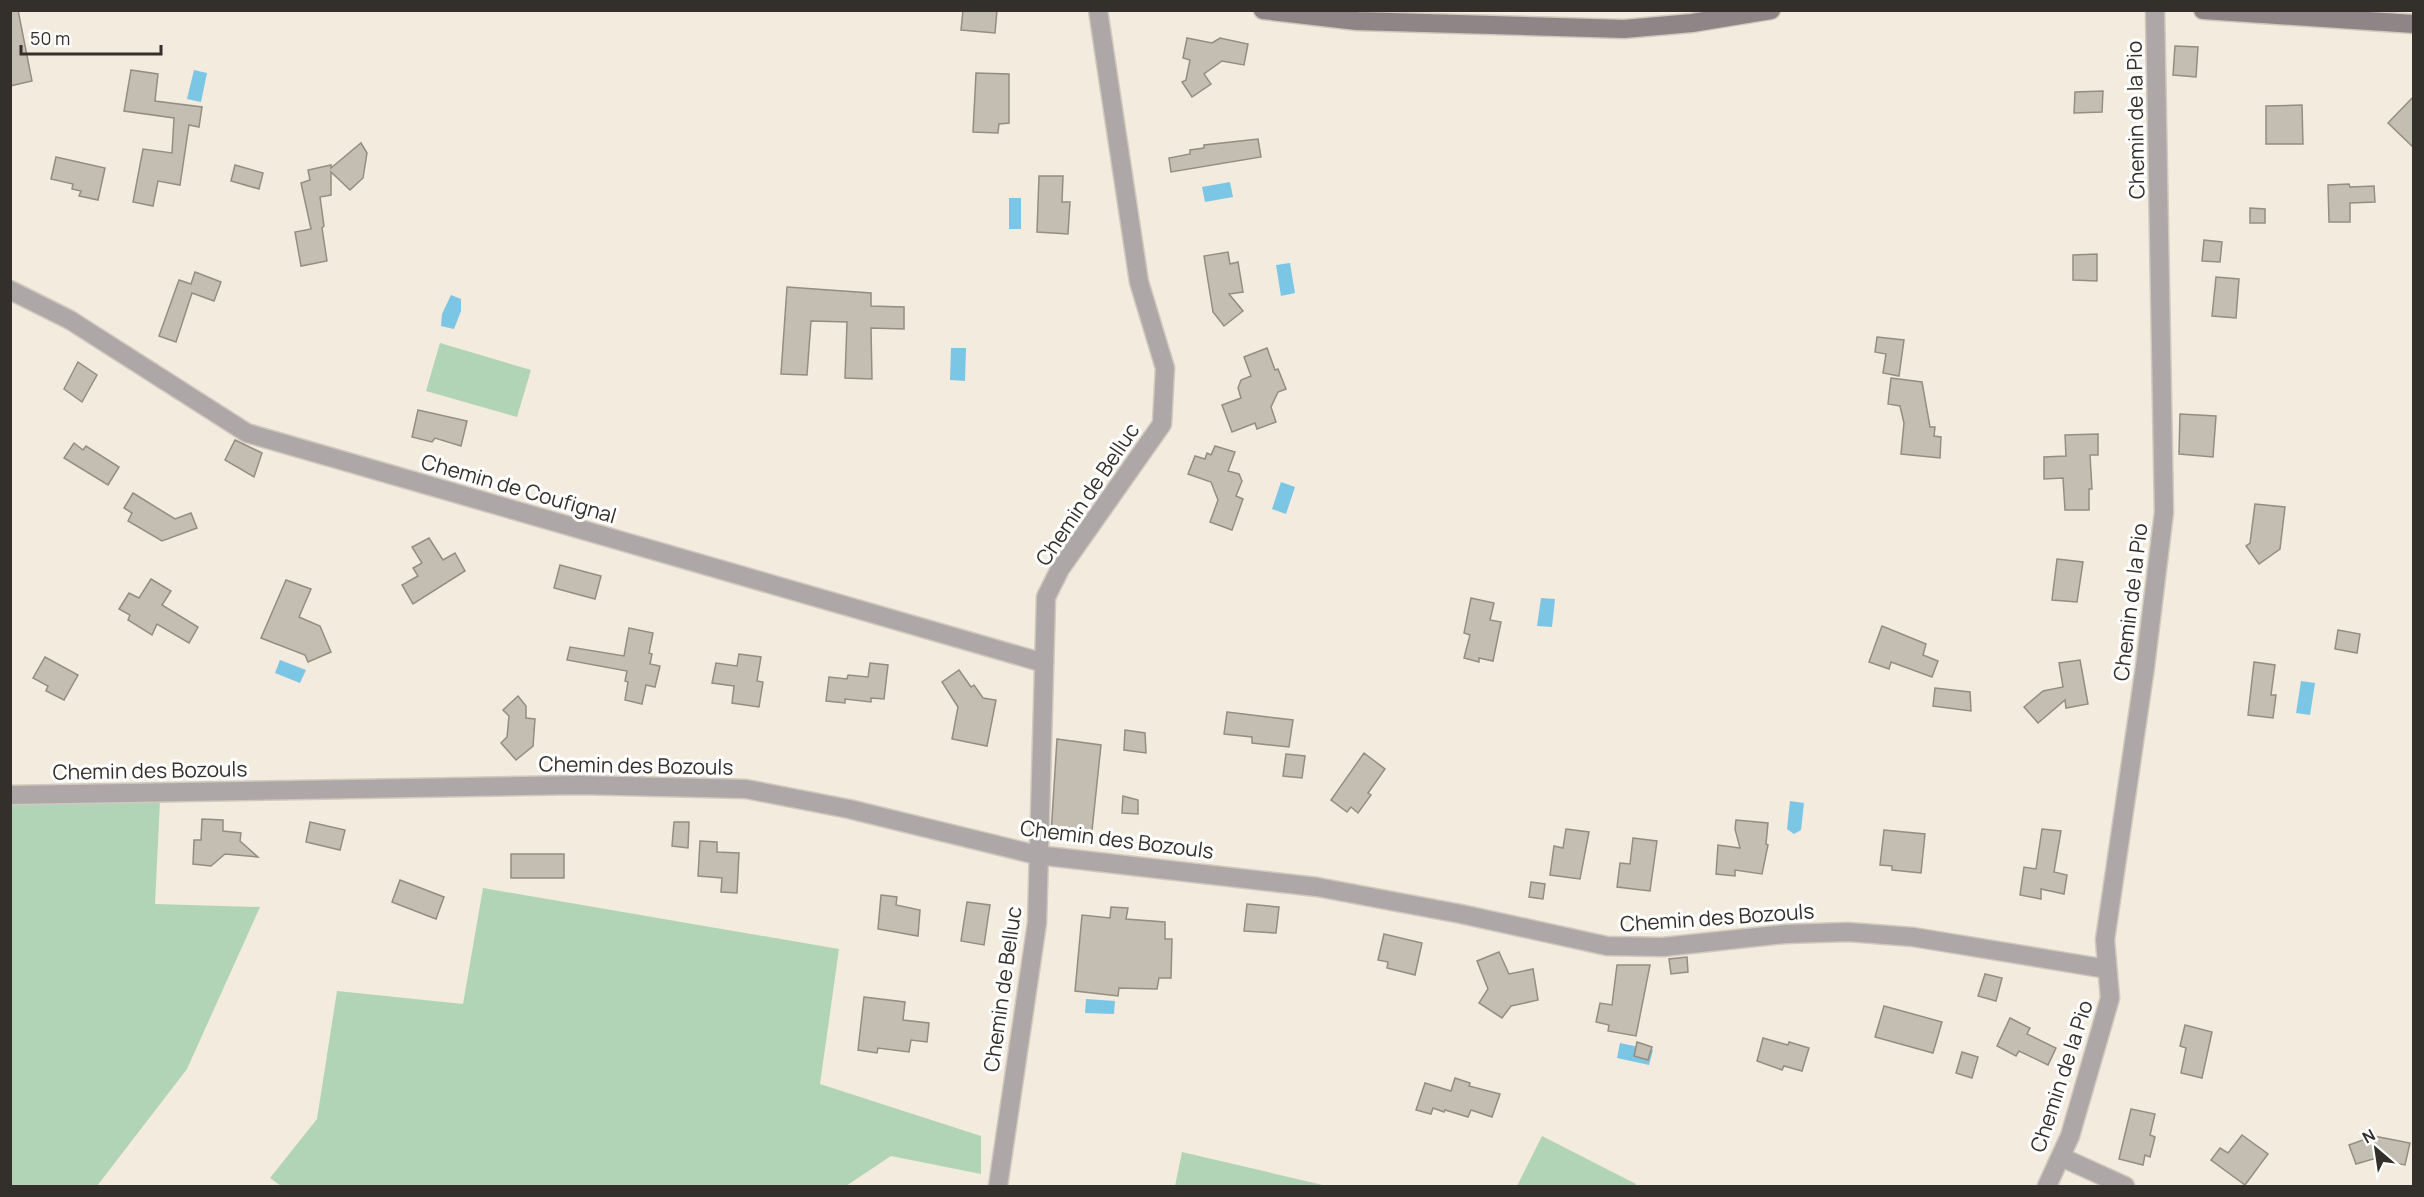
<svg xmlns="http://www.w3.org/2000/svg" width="2424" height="1197" font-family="Manrope,sans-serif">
<rect width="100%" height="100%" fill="#f3ebde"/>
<!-- green -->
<g fill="#b1d4b6">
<polygon points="440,343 531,370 517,417 426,391"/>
<polygon points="160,801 155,904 260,907 187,1069 97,1186 11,1186 10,805"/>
<polygon points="483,888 839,949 820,1084 981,1136 981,1174 891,1156 846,1186 281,1186 270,1178 317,1119 337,991 463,1004"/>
<polygon points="1542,1136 1636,1184 1634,1186 1517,1186"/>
<polygon points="1182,1152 1327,1186 1175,1186"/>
</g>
<!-- water -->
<g fill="#7bc6e5">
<polygon points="194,70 207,73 201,102 187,99"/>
<polygon points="1230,182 1233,197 1205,202 1202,187"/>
<rect x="1009" y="198" width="12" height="31"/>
<polygon points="1290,263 1295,293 1281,296 1276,265"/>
<polygon points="451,295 461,299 461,311 454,329 441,326 442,314"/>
<polygon points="951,348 966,348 965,381 950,380"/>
<polygon points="1281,482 1295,487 1286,514 1272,509"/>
<polygon points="1541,598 1555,599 1552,627 1537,626"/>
<polygon points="280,660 306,670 300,683 275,673"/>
<polygon points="2301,681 2315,683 2310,715 2296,713"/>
<polygon points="1790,801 1804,803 1801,830 1794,834 1787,829"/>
<polygon points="1086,999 1115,1001 1114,1014 1085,1013"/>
<polygon points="1620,1043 1653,1050 1649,1065 1617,1058"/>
</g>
<!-- building -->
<g fill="#c4bdb1" stroke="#948d82" stroke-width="1.5">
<polygon points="10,10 18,10 32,81 10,86"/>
<polygon points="963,10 997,10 995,33 961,30"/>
<polygon points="1187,38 1212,43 1220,38 1248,44 1244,65 1222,61 1204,74 1211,84 1192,97 1182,82 1186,80 1190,60 1183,58"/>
<polygon points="2175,46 2198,47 2196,77 2173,75"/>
<polygon points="131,70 158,74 155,101 202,107 199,127 189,125 180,185 158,181 153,206 133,202 143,149 172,153 174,118 124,111"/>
<polygon points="976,73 1009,74 1009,123 999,124 998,133 973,132"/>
<polygon points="2103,91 2102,112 2074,113 2075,92"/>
<polygon points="2414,96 2414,148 2388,123"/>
<polygon points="2302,105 2303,144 2266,144 2266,106"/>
<polygon points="1258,139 1261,157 1171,172 1169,158 1190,154 1190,150 1204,148 1204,145"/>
<polygon points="361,143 367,153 363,178 350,190 331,172 331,195 320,197 324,226 322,228 327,261 301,266 295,232 311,229 301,183 310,180 308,170 331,165 331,168"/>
<polygon points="56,157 105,168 98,200 79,196 81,191 72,189 73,184 51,179"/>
<polygon points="235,165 263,173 259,189 231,181"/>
<polygon points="1039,176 1063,176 1062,202 1070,202 1068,234 1037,232"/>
<polygon points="2349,184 2350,187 2374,186 2375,202 2350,203 2350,222 2329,222 2328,185"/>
<polygon points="2250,208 2265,209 2265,223 2250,223"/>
<polygon points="2204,240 2222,242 2220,262 2202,261"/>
<polygon points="1228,252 1230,264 1238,262 1243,292 1229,294 1243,311 1224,326 1213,312 1204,256"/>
<polygon points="2097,254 2097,281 2073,280 2073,255"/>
<polygon points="195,272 221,282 214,301 192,293 176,342 159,336 179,280 191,284"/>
<polygon points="2216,277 2239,279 2236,318 2212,316"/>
<polygon points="787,287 871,293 871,306 904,307 904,329 871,328 872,379 845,378 847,322 811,321 807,375 781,374"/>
<polygon points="1877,337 1904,340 1899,376 1883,373 1886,354 1875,352"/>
<polygon points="1267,348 1275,370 1278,369 1286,389 1278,392 1271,407 1276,422 1257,429 1255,423 1232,432 1222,405 1241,398 1238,388 1241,380 1251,376 1244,357"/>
<polygon points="78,362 97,375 82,402 64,389"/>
<polygon points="1891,378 1922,382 1930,427 1935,427 1934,436 1941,437 1940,458 1901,454 1904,423 1900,406 1888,404"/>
<polygon points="418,410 467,421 461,446 435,438 432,442 412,437"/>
<polygon points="2180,414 2216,416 2213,457 2179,454"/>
<polygon points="2098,434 2098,455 2090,455 2092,489 2089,489 2089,510 2065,510 2063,478 2044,479 2044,457 2066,456 2065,435"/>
<polygon points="235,440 262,453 254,477 225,460"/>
<polygon points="74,443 83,450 86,446 119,467 108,485 64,458"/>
<polygon points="1215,446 1235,452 1228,471 1239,474 1242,481 1236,496 1243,499 1232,530 1210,522 1218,500 1211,482 1188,474 1195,456 1205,459 1207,453 1211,455"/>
<polygon points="133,493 175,519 191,513 197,528 162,541 128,521 132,513 124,508"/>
<polygon points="2255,504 2285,507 2280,549 2259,564 2246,546 2250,543"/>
<polygon points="429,538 443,560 455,553 465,571 413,604 402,585 418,576 413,568 422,563 412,547"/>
<polygon points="2057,559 2083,562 2077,602 2052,600"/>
<polygon points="560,565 601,576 595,599 554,588"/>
<polygon points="151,579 171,591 162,605 198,627 189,643 157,624 152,635 128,620 130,615 119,609 129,593 139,598"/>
<polygon points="286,580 311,589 299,617 320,626 331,652 308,662 305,655 261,638"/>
<polygon points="1471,598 1494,603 1490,620 1501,622 1493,661 1479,658 1479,662 1464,658 1470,635 1464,633"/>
<polygon points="1882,626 1926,644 1923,655 1938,661 1932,677 1891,662 1889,669 1869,662"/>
<polygon points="629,628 653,633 649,653 652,654 650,664 660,666 655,687 646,685 642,704 625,700 628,682 625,681 627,671 567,660 570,647 624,656"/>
<polygon points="2338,630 2360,634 2357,653 2335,649"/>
<polygon points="739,654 761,657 757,681 763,682 759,707 732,703 734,686 712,683 716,663 737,666"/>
<polygon points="45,657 78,675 64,700 46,691 48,686 33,678"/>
<polygon points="2080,660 2088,704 2066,708 2065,700 2038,723 2024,707 2043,691 2063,687 2059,663"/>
<polygon points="2254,662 2275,665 2271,695 2276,695 2273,718 2248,715"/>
<polygon points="870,663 888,665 884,699 871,698 871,702 845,699 845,703 826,701 829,677 847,679 848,675 868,677"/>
<polygon points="959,670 971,687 974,685 983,698 996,700 987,746 952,739 958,707 942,682"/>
<polygon points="1935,688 1970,692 1971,711 1933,706"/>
<polygon points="518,696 526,706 526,718 535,719 533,746 516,760 501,743 507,737 509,716 503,710"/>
<polygon points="1227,712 1293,720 1289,747 1252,743 1252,737 1224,734"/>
<polygon points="1125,730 1145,733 1146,753 1124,750"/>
<polygon points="1057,739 1101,745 1091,840 1051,835"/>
<polygon points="1364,753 1385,769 1368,793 1371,795 1358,813 1351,807 1347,812 1331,800"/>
<polygon points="1286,754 1305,756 1302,778 1283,776"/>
<polygon points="1123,796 1138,800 1138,814 1122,813"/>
<polygon points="202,819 223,820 223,831 241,833 240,841 258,857 225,854 211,866 193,864 194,840 201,840"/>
<polygon points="1736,820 1768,823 1766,844 1768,845 1762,874 1735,870 1735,876 1716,874 1718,845 1740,848 1735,829"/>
<polygon points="310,822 345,830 340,850 306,842"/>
<polygon points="674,822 689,822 688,848 672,846"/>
<polygon points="1566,829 1589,832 1580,879 1550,875 1554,846 1563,848"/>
<polygon points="2042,829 2061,831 2054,872 2067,875 2064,894 2041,889 2041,899 2020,895 2024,867 2036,869"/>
<polygon points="1884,830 1925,834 1921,873 1892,870 1892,866 1880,865"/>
<polygon points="1633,838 1657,841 1650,891 1617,887 1620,863 1630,864"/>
<polygon points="700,841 717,842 717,852 739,853 737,893 721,892 722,878 698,876"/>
<rect x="511" y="854" width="53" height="24"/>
<polygon points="400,880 444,897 436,919 392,902"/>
<polygon points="1531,882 1545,884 1543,899 1529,897"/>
<polygon points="881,895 897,897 896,905 920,910 918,936 878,929"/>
<polygon points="967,902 990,905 984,945 961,941"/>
<polygon points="1247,904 1279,907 1276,933 1244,931"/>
<polygon points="1111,907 1128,908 1126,919 1165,922 1165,939 1172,939 1171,978 1159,978 1157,989 1119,988 1118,996 1075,991 1082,915 1110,918"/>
<polygon points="1384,934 1422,943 1415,975 1387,968 1388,962 1378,960"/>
<polygon points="1499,952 1509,974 1533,969 1538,1000 1511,1006 1502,1018 1479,1003 1488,989 1477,961"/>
<polygon points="1687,957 1688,972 1671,974 1669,959"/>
<polygon points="1617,965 1650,965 1636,1036 1608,1031 1609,1025 1596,1022 1600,1003 1612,1005"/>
<polygon points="1985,974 2002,978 1996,1001 1978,996"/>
<polygon points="864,997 905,1002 903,1020 929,1023 927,1042 911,1040 909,1052 878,1048 877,1053 858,1050"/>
<polygon points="1884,1006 1942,1022 1933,1053 1875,1037"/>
<polygon points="2010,1018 2030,1028 2027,1034 2056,1048 2048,1065 2019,1051 2016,1056 1997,1046"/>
<polygon points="2185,1025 2212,1032 2202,1078 2181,1073 2186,1048 2180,1046"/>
<polygon points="1763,1038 1788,1045 1789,1042 1809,1048 1802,1071 1784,1066 1782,1070 1757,1061"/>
<polygon points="1637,1042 1652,1047 1648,1060 1634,1056"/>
<polygon points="1962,1052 1978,1057 1972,1078 1956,1073"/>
<polygon points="1455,1078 1470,1083 1469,1086 1500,1094 1492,1117 1471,1110 1468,1117 1445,1110 1444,1112 1433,1108 1431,1114 1416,1110 1425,1083 1451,1091"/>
<polygon points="2131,1109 2155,1114 2150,1135 2155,1137 2150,1157 2145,1155 2143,1165 2119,1159"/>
<polygon points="2242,1135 2268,1154 2245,1185 2211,1160 2220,1148 2228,1153"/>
<polygon points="2374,1136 2410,1143 2405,1165 2373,1159 2356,1164 2349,1145"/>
</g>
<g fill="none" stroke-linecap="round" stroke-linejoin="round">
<!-- street casing -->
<g stroke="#d0c9be" stroke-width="21">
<g id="street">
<polyline points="10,290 70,320 247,433 1044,663"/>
<polyline points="10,795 579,785 746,789 849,809 1037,855 1317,887 1461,914 1607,946 1663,947 1785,934 1848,932 1913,937 2107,969"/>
<polyline points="2061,1157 2125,1186"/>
<polyline points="998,1186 1037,923 1046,597 1060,569 1162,424 1165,368 1139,282 1098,10"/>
<polyline points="2047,1186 2070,1136 2110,998 2105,940 2145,667 2164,512 2155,10"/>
</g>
</g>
<!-- secondary casing -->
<g stroke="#d0c9be" stroke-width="21">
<g id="secondary">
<polyline points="1263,10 1357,21 1624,29 1692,23 1771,10"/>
<polyline points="2203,10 2414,24"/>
</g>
</g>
<!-- street -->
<use href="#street" stroke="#aea7a8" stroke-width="18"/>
<!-- secondary -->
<use href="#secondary" stroke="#908586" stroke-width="18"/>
</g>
<g text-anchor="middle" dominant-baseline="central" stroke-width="6" stroke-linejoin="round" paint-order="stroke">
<!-- street labels -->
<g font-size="21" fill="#33302b" stroke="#fff">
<text transform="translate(2135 120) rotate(-91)">Chemin de la Pio</text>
<text transform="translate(519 488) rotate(16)">Chemin de Coufignal</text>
<text transform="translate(1087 494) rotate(-56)">Chemin de Belluc</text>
<text transform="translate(2130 602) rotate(-83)">Chemin de la Pio</text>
<text transform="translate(636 765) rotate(1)">Chemin des Bozouls</text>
<text transform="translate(150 770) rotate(-1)">Chemin des Bozouls</text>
<text transform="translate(1117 839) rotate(7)">Chemin des Bozouls</text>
<text transform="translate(1717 917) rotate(-4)">Chemin des Bozouls</text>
<text transform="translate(1002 989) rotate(-82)">Chemin de Belluc</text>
<text transform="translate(2061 1076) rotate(-72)">Chemin de la Pio</text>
</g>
</g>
<!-- border -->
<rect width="2424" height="1197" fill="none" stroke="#33302b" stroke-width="24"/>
<!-- north arrow -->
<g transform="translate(2376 1149) rotate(331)" stroke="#ffffff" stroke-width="4.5" paint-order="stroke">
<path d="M0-4.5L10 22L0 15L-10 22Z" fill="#33302b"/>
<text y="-9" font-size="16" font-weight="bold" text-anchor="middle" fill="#33302b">N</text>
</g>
<!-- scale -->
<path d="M21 45v9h140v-9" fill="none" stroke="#33302b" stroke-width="3"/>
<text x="30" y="45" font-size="18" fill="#33302b" stroke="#ffffff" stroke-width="4.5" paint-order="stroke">50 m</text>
</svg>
